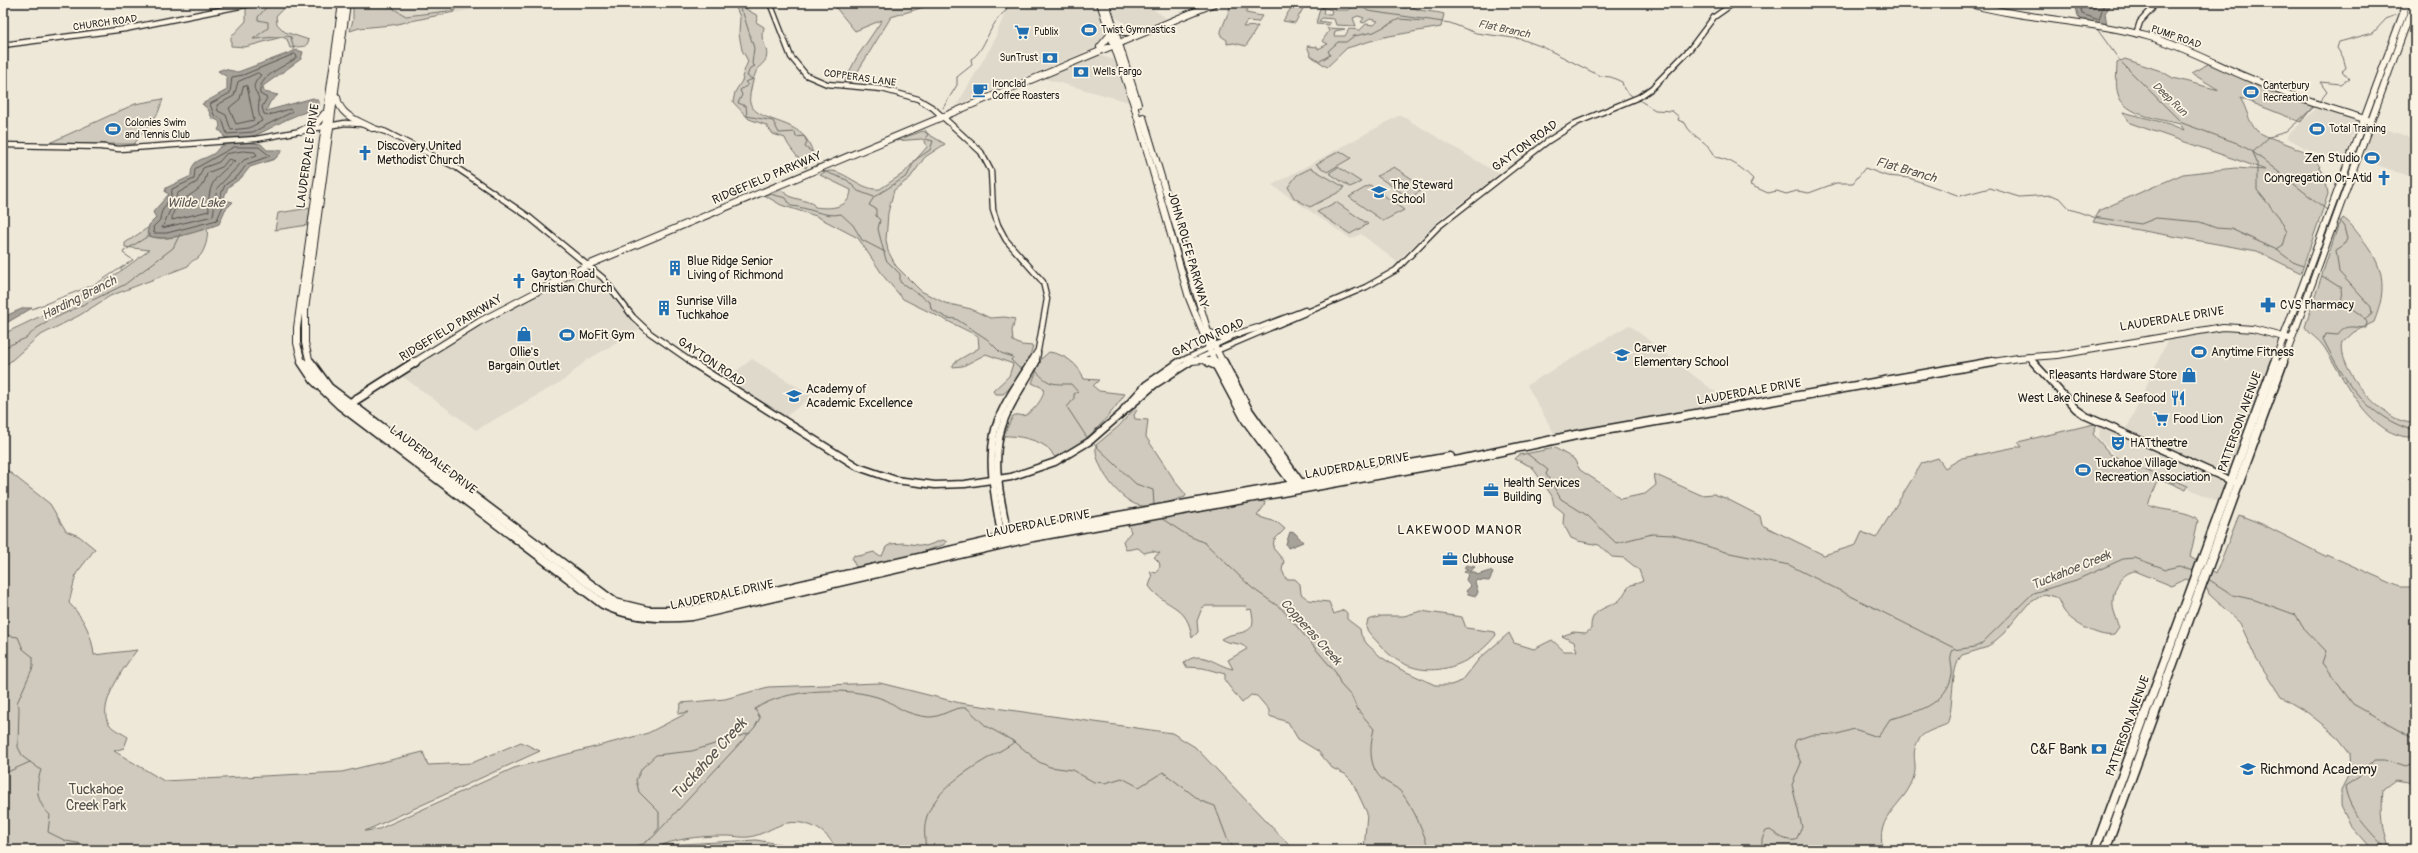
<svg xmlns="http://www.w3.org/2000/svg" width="2418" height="853" font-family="Pangolin,sans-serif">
<rect width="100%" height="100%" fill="#eee8d9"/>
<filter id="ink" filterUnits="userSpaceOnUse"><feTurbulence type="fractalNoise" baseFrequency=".025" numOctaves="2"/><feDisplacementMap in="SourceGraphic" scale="8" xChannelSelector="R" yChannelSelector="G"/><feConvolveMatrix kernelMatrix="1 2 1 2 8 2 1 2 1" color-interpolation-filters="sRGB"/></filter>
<g filter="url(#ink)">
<!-- built -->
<g fill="#ded9cb">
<polygon points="354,3 486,3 482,8 352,30"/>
<polygon points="1005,3 1097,3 1107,35 1097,47 957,105 992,45 1005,13"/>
<polygon points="1110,3 1144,3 1166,18 1135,30 1114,16"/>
<polygon points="1098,55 1114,60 1129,102 1042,78"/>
<polygon points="2319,106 2356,120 2344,163 2305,148 2286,137"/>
<polygon points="1400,115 1499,174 1440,219 1397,262 1361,234 1351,239 1272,185"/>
<polygon points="2373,125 2415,139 2415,155 2409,176 2357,158"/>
<polygon points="582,270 588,271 598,280 639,330 587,360 564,380 476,430 399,374 470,330"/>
<polygon points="1629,325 1733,406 1556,437 1527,385"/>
<polygon points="2221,328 2249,330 2278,339 2228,473 2224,475 2125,432 2169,337"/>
<polygon points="752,359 812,396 783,419 723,381"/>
<polygon points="2100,425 2220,478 2224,484 2219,502 2117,456 2099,439"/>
</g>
<!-- green -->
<g fill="#cfcabd" stroke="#76736c">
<polygon points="264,3 288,3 276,16 277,24 285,32 309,40 306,46 290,48 287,39 282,37 245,47 231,46 231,37 246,21 246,7"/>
<polygon points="353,3 392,3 394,9 406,16 456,10 454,12 392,25 359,28 350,31 353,20"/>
<path d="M 734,3 L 748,3 L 746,9 L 758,16 L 756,22 L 764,27 C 764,31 762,32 762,36 C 763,44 769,50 766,59 C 764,63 761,65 758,68 C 754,73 748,98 750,103 C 759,126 805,116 813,154 L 806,168 L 803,166 C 798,155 789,149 785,138 L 773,134 L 766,125 L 749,119 L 733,102 L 735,92 L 743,79 L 742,77 L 748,61 L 742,50 L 739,34 L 740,17 Z"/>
<polygon points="832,3 937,3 891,17 850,84 843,84 857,57 882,20 855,31"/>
<polygon points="1229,3 1253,3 1249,4 1246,13 1262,16 1258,22 1247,21 1243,27 1258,26 1246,46 1234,43 1227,44 1227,40 1221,36 1221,31 1230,8"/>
<polygon points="1294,3 1306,3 1295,23 1283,21"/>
<path d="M 1326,3 L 1330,3 L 1336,10 L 1348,10 L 1353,7 L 1349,3 L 1396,3 L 1396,6 L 1406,8 L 1412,3 L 1415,4 L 1413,7 C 1419,12 1435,11 1444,14 L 1441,27 L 1384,37 L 1347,48 L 1327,67 L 1311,56 L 1307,46 L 1318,47 L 1318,49 L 1328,44 L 1322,41 L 1329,31 L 1327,28 L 1345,29 L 1335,31 L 1334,36 L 1345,36 L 1349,29 L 1360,30 L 1366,24 L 1374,25 L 1378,21 L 1370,19 L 1364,23 L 1361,22 L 1364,18 L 1358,16 L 1353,18 L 1356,26 L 1336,25 L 1334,19 L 1322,18 L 1319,21 L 1330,23 L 1329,25 L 1316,24 L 1320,8 L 1324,9 L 1323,14 L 1331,14 L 1332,10 L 1321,7 Z"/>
<path d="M 2125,59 L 2161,71 L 2173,78 L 2219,90 L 2191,73 L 2212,62 L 2314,105 L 2301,122 L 2240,98 C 2247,108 2248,122 2257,131 C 2263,135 2270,138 2277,140 C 2308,152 2324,158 2328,194 L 2301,273 L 2257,251 L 2093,222 L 2100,210 L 2183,174 L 2235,168 L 2266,170 L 2130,123 L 2123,112 L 2169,124 L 2184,130 L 2180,124 C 2161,119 2124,116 2118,94 C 2115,85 2117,72 2117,63 Z"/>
<polygon points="163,99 158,113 134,144 47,144 135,104"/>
<path d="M 923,131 L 945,144 L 925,157 L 910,178 L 894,190 L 888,213 L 886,240 L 888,251 L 896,266 L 921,291 L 945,303 L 971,309 L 990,318 L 1005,317 L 1015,319 L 1012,331 L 1013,341 L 1021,345 L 1033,346 C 1029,361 1016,385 1003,394 L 995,394 L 993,391 L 1009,376 L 1013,364 L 986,354 L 963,366 L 952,367 L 955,362 L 979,348 L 978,336 L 903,299 L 885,278 L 858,238 L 816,216 L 781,205 L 764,195 L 781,190 L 791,197 L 812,203 L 815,207 C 829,209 850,209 851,190 L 820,175 C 838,160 858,192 880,189 L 904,173 L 927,147 L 925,141 L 922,139 L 894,141 Z"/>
<polygon points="1340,151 1351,158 1327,172 1316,164"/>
<polygon points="1338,167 1361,182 1350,187 1329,173"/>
<polygon points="1394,167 1426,188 1409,198 1377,176"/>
<polygon points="1311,168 1344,187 1343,190 1310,207 1294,198 1288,187 1297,175"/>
<polygon points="1370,185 1404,210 1383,221 1349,197"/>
<polygon points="1336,202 1368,224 1350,234 1317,212"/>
<polygon points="310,208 308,225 275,230 278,213"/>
<path d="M 2343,218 C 2350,222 2355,230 2360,236 C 2384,265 2388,288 2374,322 L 2354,332 L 2343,342 C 2335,368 2389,429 2415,422 L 2415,437 C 2370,440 2344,378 2324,347 C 2319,339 2310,335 2305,327 L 2338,226 Z"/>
<path d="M 149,227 L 150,236 C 166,243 191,232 207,228 C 209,236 205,252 198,258 C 193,261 191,261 188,266 L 110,296 L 80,315 L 39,336 L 3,368 L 3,334 C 54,310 105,286 149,250 L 125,247 L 125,243 Z"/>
<path d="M 1049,352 C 1064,354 1079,364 1084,379 L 1099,380 L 1093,386 L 1099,391 L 1125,394 C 1107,419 1085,446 1055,457 C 1052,455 1053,453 1050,450 C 1041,440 1017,435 1003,436 L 1013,416 C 1018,413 1021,417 1026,415 C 1033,411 1046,397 1043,388 L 1032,383 L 1041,359 Z"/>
<path d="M 1135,408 L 1137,410 L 1134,415 L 1135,419 L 1148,420 L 1146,437 L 1177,484 L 1186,495 L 1185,497 C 1172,501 1156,507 1142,506 C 1121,504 1093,465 1096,445 L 1119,426 Z"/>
<path d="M 2098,423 L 2093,434 L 2110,454 L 2174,483 L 2175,481 L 2188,486 L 2186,490 L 2159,478 L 2148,505 C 2164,512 2180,509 2195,517 L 2198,521 L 2190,557 L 2216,573 L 2239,515 L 2262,524 L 2325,556 L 2326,554 L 2400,587 L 2415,587 L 2415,783 L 2395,780 L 2383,789 C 2381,812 2382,829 2390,850 L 2372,850 L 2350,825 L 2341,806 L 2341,790 L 2351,770 L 2350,753 L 2336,735 L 2308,713 L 2281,697 L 2255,656 L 2240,623 L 2209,594 L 2207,589 L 2186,579 L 2172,586 L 2135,571 C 2121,573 2113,589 2113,602 C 2112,611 2118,619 2119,628 L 2114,635 C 2100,638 2072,623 2064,611 C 2060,606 2060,601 2056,597 L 2044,594 L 2028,604 L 2004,633 L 1988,647 L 1962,655 C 1949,670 1955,706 1947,724 C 1939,728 1925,731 1920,738 C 1909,753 1918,762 1914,776 C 1906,806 1874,813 1883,850 L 1364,850 L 1367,813 L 1352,781 L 1345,774 L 1332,768 L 1318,751 L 1298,739 L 1288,722 L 1269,716 L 1269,710 L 1257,696 L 1251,695 L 1242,703 L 1225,681 L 1225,674 L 1203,668 L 1186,667 L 1184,663 C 1201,648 1216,666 1233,669 L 1228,660 L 1247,649 C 1241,641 1229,645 1221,639 C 1236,629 1260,639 1251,609 L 1247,610 L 1246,606 L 1206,606 L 1202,608 L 1197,621 L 1198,632 L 1192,638 C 1188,603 1165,609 1149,586 L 1152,577 L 1150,571 L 1156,573 L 1160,566 L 1159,562 L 1154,557 L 1160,553 L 1152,551 L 1144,553 L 1138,548 L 1126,550 L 1123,541 L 1131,532 L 1128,524 L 1257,501 L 1265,502 L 1264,506 L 1257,516 L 1278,523 L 1285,529 L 1274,540 L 1273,548 L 1284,561 L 1282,570 L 1286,579 L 1295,579 L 1300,584 L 1301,594 L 1309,600 L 1329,602 L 1334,614 L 1344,610 L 1347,613 L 1347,619 L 1360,629 L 1361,635 L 1367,644 L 1381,657 L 1400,669 L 1435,685 L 1451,685 L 1462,681 L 1479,659 L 1509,633 L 1514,643 L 1534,649 L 1552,640 L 1564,651 L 1577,651 L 1574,642 L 1562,636 L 1573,632 L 1586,633 L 1591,629 C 1590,610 1604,609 1617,602 C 1623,599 1625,589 1631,585 C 1635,584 1639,583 1643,581 L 1639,570 L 1624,558 L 1612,557 L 1599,545 L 1578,541 L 1571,538 L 1563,523 L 1564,513 L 1554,505 L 1552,496 L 1532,467 L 1515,459 L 1519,455 L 1555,448 L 1574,459 L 1580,470 L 1608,488 L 1620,499 L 1645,494 L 1656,485 L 1654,474 L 1701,495 L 1714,494 L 1725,498 L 1760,516 L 1762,525 L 1824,555 L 1856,545 L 1862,532 L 1876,538 L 1922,463 L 1938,458 L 1945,468 L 1962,458 L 2016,447 L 2022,447 L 2018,442 Z"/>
<path d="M 3,467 L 50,504 L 66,531 L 79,536 L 95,549 L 76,574 L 69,603 C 84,618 92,635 94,655 L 137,650 C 126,664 94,708 110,725 C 114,730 122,733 128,737 L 124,748 L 114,751 L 164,781 L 342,772 L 423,752 L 428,765 L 472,763 L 521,742 L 540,751 L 365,831 L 379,829 L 514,768 L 648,733 L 689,712 L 678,714 L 681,703 L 725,699 L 768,687 L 880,683 L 960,703 L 1172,733 L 1195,747 L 1289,845 L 1297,850 L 836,850 C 829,830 804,818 783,824 C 771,828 762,835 749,837 C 743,838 735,836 728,836 C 705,836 684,837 662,845 L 756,840 L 815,850 L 3,850 Z"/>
<polygon points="943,540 947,542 943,545 907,557 856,567 852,559 854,555 859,556 874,552 877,555 882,556 886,547 891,544 903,543 926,546"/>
<path d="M 1421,611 L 1462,617 L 1466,628 L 1495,632 L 1496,635 C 1466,673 1414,685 1380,645 C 1375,639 1369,634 1366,628 L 1368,620 L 1382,616 L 1404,616 Z"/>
</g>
<!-- water -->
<g fill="#a7a299" stroke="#6f6c67">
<polygon points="2075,3 2106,3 2110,6 2105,13 2107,25 2082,20 2078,16"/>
<path d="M 297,50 L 303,52 L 301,59 L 263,86 L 264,92 L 278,95 L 270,102 L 266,111 L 313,98 L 319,101 L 319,106 C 311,112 299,113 290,118 C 269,127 249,145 224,137 L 222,132 L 218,130 L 220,126 L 219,121 L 212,118 L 208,109 L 202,104 L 227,90 L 227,77 L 218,71 L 223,69 L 238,72 Z"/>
<path d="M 245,142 L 261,144 L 267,150 L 283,150 L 275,159 L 250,167 L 241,178 L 228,187 L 223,200 L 233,202 L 225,210 L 219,224 C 200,231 169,242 149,236 L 150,234 L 147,234 L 149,225 L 156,218 L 153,212 L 169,194 L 165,192 L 166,188 L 191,176 C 191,159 201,161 213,154 C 216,153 217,149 220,147 C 227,143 237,143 245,142 Z"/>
<polygon points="24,308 32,308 3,325 3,317"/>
<polygon points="1290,532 1295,533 1303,542 1288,548 1286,544"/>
<polygon points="1466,565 1475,567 1469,572 1475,572 1477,575 1490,571 1493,573 1489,581 1477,580 1475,582 1478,592 1476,596 1468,594 1466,591 1471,586 1466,580 1468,574 1464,572 1468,570 1464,568"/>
</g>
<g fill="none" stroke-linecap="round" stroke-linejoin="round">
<!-- shore -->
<g stroke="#54524e" stroke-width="1">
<polyline points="2080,3 2082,14 2099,20 2104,3"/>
<path d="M 295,54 L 297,56 L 295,59 C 283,67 257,77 260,94 L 267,98 L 262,107 L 264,114 L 269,115 L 290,109 L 292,112 L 253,132 L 227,134 L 222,119 L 214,115 L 210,104 L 230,93 L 232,77 L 243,75 Z"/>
<path d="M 258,73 L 261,75 C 247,90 259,90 259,102 C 258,110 258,113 262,121 L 249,128 L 231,130 L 226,115 L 218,111 L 217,105 L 234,96 L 238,82 Z"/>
<polygon points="247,86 254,120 236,124 229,108 240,99 243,87"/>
<path d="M 234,147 L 259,147 L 270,156 L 247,164 L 238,176 L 225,185 L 219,199 L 223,206 L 217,220 L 167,233 L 154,233 L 153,227 L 160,220 C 160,207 172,202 172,189 L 194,179 L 195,169 Z"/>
<polygon points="243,151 255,152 257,155 244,160 217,188 213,216 162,228 178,193 197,182 203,168 219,162 226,154"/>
<path d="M 229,159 L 235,161 C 215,177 207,184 209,211 L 172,220 C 172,200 196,195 202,185 C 205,182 206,177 207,173 L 222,167 Z"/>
</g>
<!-- stream -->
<g stroke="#6f6c67" stroke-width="1">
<polyline points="270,3 258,17 258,20 268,22 268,28 253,39 288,36 291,37 294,50"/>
<polyline points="741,3 743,7 740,10 743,13 754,48 752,64 755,66 750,68 747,76 753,79 745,82 748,85 740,90 742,95 738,103 746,106 747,116 773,121 779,133 795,132 796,137 804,136 807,142 805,147 812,152 816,162"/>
<polyline points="1358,3 1368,11 1450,23 1476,33 1521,39 1543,47 1600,76 1611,77 1622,82 1624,89 1633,97"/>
<polyline points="2414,15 2415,13"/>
<polyline points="2097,29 2120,61 2182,123 2237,143 2253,152 2257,163 2257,190 2279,217 2287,232 2283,246 2277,250 2293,262 2303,266"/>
<polyline points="1320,61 1330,55 1328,51 1338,42 1346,42 1354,36 1374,32 1399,19 1424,21"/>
<path d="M 1639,100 L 1655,110 L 1672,111 L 1679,117 L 1678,120 L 1685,123 C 1691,138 1711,142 1715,157 C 1732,160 1741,167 1753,179 L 1750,185 L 1768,193 L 1777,191 L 1786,194 L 1797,191 L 1809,193 L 1836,183 L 1853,183 L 1865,168 L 1887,176 L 1909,178 L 1960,196 L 1990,188 L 2019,197 L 2052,195 L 2061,199 L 2070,209 L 2093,217 L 2141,224 L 2156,218 L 2200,222 L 2216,228 L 2231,229 L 2277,250"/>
<polyline points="2319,102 2327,92 2320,82 2341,84 2349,79 2342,71 2346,68 2343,57 2337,48 2339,42 2373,33 2386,19 2396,15"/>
<polyline points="2315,106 2286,132 2269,137 2253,152 2327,210"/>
<path d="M 943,108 L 957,85 L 957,77 L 972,65 L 971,59 C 986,51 988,23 1007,10 L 1004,3"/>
<polyline points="823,171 847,180 858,191 874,197 869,205 876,209 876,216 880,220 878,229 886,260 900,274 900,282 930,302 931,309 947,318 956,319 987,339 1001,353 1013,357 1011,360 1019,368 1024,369"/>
<path d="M 770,194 L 786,198 L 791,206 C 808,207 825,218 841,214 L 853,225 L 862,240 L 885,252"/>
<polyline points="874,197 907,176 915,160 930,150 933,141 925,139 928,134 925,130"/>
<polyline points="2338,218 2344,227 2347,239 2344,245 2336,250 2339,272 2371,307 2372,313 2366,318"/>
<path d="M 2322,276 L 2341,288 L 2342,301 L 2362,315 L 2367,322 L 2366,328 C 2356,328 2343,323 2338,335 L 2325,334 L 2323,339 C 2345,382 2366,417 2415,431"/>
<polyline points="32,309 96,284 133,260 123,253 124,251 150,235"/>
<polyline points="3,348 26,338 37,328 53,319 124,285 173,248 180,234"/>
<path d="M 1036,371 C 1049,385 1052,384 1071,384 L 1078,392 L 1074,394 L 1074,399 L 1067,407 L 1088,439"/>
<polyline points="1093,443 1136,484 1153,490 1154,505"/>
<polyline points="1526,453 1548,470 1546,474 1561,499 1588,516 1616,543 1652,534 1673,535 1725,552 1789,565 1956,649"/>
<path d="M 1161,518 L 1187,535 L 1205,543 L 1252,588 L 1282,609 L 1336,673 L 1341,685 L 1352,697 L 1357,709 L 1374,729 C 1370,745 1368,765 1381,778 C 1387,784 1396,786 1401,792 C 1414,809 1423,830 1429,850"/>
<polyline points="2208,579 2233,595 2255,600 2296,615 2302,626 2326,651 2322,663 2353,704 2415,739"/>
<path d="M 3,635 L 18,637 L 23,649 L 33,657 L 33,667 L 17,703 L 19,707 L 18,747 L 23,757 L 41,770 C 35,787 36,802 50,815 L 48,832 L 66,841 L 82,844 L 86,850"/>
<polyline points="3,774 30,762"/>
<polyline points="655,833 659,828 659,812 639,792 636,780 642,768 656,755 692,751 750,733"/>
<path d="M 621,850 L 643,844 L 653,837 L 755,727 L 760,718 L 755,709 C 786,688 848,686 883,699 C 889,701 894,705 899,708 C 907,713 919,716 928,717 C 942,718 953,706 967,708 L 986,726 L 1015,742 L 1039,762 L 1050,767 L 1072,770 L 1094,782 L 1105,783 L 1122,778 L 1139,787 L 1163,772 L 1201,801 L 1215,806 L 1228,841 L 1236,850"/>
<path d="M 926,850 C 925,839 923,827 927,816 C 940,781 985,761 1015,742"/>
<path d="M 1762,850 L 1762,839 L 1766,831 L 1770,830 C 1778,835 1785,842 1796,840 L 1802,827 L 1792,785 L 1801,763 L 1794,746 L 1796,740 L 1811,735 L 1838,734 L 1854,729 L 1878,737 L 1890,719 C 1915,713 1947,705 1952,674 C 1953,666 1948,659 1953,650 L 1975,647 L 1981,644 L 2033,593 L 2076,580 L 2123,559 L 2135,558 L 2166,569 L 2179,566 L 2195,572"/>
<path d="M 2387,850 C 2371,832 2348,811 2345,786 L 2359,777 L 2374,760 L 2384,760 L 2406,767 L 2415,763"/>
</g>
<!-- minor-far1 casing -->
<g stroke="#1c1c1c" stroke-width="7">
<g id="minor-far1">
<polyline points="770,3 791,57 806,75 827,84 882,89 918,99 933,108 981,152 991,171 993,210 998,225 1006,240 1043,282 1047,299 1038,350 1030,363"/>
<polyline points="2136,34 2140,22 2152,9 2152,3"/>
<polyline points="3,45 125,29 255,3"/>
<polyline points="3,145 105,147"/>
<polyline points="102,147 119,149 256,139 345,123 361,124 386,132 457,168 529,217 603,278 633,317 650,333 693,363"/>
<polyline points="1253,330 1305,310"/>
<polyline points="2028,357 2034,363"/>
<polyline points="1036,363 1038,353"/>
<polyline points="1177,363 1230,338"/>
<polyline points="1188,363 1366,287 1396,270 1438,227 1548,141 1576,123 1639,97 1652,88 1690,49 1714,17 1734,3"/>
</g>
</g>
<!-- minor casing -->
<g stroke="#1c1c1c" stroke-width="9">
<g id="minor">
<polyline points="691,362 858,467 896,480 935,485 965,484 1011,477 1055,462 1090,441 1154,385 1190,362"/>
<polyline points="2033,362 2076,409 2086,416 2234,482"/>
<polyline points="1124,409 1146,385 1179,362"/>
<path d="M 1009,539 C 1001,500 989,457 1005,418 C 1013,399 1026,381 1036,362"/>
<path d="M 1002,541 C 997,506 987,469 994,434 C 999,408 1018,384 1031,362"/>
</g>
</g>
<!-- major-far1 casing -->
<g stroke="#1c1c1c" stroke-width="8">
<g id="major-far1">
<polyline points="1100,3 1133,102 1189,298 1215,363"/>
<polyline points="1106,3 1138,104"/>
<path d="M 1966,3 C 2027,20 2090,20 2150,37 C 2186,47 2217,65 2251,79 C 2289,96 2328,108 2368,120"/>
<polyline points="1114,28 1124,32 1137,32"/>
<polyline points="1100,47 1110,35"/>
<path d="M 337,97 C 340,116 357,120 372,128"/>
<polyline points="1143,117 1208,332 1223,363"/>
<polyline points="301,131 317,123 324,114"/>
<polyline points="1208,332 1224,338 1257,328"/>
<polyline points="1191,361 1203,360 1212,363"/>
<polyline points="302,363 297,343 297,328 342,3"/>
<polyline points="310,363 305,343 305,310 347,3"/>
<polyline points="413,363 479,322 588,265 1215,3"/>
<polyline points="1987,363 2018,358 2058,355 2223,327 2253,329 2291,339"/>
<polyline points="2274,363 2407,3"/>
<polyline points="2283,363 2414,3"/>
</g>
</g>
<!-- major casing -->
<g stroke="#1c1c1c" stroke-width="11">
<g id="major">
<path d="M 302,362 L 314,380 L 340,405 L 603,604 C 631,618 662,619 692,616 L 1033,537 L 1460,460 L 1576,435 L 1993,362"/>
<polyline points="310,362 329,388 615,603 648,611 689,611 1035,531 1450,457"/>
<polyline points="1209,362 1216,365"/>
<polyline points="1215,362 1246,420 1296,487"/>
<polyline points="1223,362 1248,410 1302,486"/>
<polyline points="346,406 415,362"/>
<polyline points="2095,850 2275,362"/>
<polyline points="2105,850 2283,362"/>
</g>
</g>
<!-- minor-far1 -->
<use href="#minor-far1" stroke="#fcf5e5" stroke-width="4.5"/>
<!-- minor -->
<use href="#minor" stroke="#fcf5e5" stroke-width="6"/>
<!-- major-far1 -->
<use href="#major-far1" stroke="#fcf5e5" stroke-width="6"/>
<!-- major -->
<use href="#major" stroke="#fcf5e5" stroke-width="8"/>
</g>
</g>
<!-- icons -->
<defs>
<g id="stadium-bare" transform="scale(1.2)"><path d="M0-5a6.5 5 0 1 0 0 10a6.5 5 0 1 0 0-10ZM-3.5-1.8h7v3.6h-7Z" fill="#1f6fb2" stroke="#fcf5e5" stroke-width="2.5" paint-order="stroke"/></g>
<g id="supermarket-bare" transform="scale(1.2)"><path d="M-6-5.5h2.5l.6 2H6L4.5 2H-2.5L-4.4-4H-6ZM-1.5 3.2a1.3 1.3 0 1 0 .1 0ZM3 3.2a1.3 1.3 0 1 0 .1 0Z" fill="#1f6fb2" stroke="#fcf5e5" stroke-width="2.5" paint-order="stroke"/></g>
<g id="bank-bare" transform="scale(1.2)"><path d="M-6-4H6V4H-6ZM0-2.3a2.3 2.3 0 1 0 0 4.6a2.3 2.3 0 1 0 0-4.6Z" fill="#1f6fb2" stroke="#fcf5e5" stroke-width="2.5" paint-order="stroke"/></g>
<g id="cafe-bare" transform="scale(1.2)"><path d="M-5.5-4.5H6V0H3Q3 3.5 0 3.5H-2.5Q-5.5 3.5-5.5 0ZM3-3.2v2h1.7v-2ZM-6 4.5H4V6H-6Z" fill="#1f6fb2" stroke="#fcf5e5" stroke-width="2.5" paint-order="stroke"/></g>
<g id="church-bare" transform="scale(1.2)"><path d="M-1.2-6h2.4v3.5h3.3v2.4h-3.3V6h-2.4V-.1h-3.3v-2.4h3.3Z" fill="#1f6fb2" stroke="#fcf5e5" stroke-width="2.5" paint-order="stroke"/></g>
<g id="school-bare" transform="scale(1.2)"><path d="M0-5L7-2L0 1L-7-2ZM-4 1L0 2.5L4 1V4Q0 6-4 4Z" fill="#1f6fb2" stroke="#fcf5e5" stroke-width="2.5" paint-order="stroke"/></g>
<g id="building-bare" transform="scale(1.2)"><path d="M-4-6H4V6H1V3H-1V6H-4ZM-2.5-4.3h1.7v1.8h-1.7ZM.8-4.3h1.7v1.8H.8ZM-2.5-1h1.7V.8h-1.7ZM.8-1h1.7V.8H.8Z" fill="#1f6fb2" stroke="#fcf5e5" stroke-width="2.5" paint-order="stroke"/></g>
<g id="pharmacy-bare" transform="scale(1.2)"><path d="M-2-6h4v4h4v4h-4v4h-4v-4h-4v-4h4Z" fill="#1f6fb2" stroke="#fcf5e5" stroke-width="2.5" paint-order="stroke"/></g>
<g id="shop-bare" transform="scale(1.2)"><path d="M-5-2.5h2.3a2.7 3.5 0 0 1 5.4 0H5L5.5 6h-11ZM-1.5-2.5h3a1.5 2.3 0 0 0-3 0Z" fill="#1f6fb2" stroke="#fcf5e5" stroke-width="2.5" paint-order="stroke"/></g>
<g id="restaurant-bare" transform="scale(1.2)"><path d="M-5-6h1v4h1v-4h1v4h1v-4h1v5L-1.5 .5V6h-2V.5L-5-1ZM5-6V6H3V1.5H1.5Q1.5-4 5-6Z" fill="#1f6fb2" stroke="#fcf5e5" stroke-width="2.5" paint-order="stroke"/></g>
<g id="theatre-bare" transform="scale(1.2)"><path d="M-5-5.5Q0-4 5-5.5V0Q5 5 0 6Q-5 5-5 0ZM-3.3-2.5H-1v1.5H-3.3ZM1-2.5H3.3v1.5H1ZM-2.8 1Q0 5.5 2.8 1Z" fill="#1f6fb2" stroke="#fcf5e5" stroke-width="2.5" paint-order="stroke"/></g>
<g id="office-bare" transform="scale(1.2)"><path d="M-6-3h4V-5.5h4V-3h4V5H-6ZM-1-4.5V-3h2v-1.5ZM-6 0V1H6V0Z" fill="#1f6fb2" stroke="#fcf5e5" stroke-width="2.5" paint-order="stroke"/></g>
</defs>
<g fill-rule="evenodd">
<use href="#stadium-bare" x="1089" y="30"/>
<use href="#supermarket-bare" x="1022" y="32"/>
<use href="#bank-bare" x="1050" y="58"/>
<use href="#bank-bare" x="1081" y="72"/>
<use href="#cafe-bare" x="980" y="90"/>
<use href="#stadium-bare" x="2251" y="92"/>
<use href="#stadium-bare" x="113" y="129"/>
<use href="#stadium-bare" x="2317" y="129"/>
<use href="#church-bare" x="365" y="153"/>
<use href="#stadium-bare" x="2372" y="158"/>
<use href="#church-bare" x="2384" y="178"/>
<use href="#school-bare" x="1379" y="192"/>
<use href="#building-bare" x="675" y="268"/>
<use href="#church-bare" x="519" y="281"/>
<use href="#pharmacy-bare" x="2268" y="305"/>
<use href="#building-bare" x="664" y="308"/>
<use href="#shop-bare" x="524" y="334"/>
<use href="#stadium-bare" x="567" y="335"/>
<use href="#stadium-bare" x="2199" y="352"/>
<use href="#school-bare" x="1622" y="355"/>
<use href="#shop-bare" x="2189" y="375"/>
<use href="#school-bare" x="794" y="396"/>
<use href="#restaurant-bare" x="2178" y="398"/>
<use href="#supermarket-bare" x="2161" y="419"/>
<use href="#theatre-bare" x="2118" y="443"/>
<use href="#stadium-bare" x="2083" y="470"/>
<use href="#office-bare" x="1491" y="490"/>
<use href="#office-bare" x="1450" y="559"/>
<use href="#bank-bare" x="2099" y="749"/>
<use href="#school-bare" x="2248" y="769"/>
</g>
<g text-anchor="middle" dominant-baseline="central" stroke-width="3.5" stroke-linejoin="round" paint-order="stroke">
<!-- far-street labels -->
<g font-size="10" fill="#1c1c1c" stroke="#fcf5e5">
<text transform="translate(105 23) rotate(-8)">CHURCH ROAD</text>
<text transform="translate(2176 37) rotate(19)">PUMP ROAD</text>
<text transform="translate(860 78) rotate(8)">COPPERAS LANE</text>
</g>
<!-- far-poi labels -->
<g font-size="10" fill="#1c1c1c" stroke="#fcf5e5" text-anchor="start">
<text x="1101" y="30">Twist Gymnastics</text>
<text x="1034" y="32">Publix</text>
<text x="1038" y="58" text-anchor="end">SunTrust</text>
<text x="1093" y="72">Wells Fargo</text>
<text x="992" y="84">Ironclad<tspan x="992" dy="12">Coffee Roasters</tspan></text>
<text x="2263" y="86">Canterbury<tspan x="2263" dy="12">Recreation</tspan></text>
<text x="125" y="123">Colonies Swim<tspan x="125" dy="12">and Tennis Club</tspan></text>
<text x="2329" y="129">Total Training</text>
</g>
<!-- far-water labels -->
<g font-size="11" font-style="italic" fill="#5b5854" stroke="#fcf5e5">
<text transform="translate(1504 29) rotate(12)">Flat Branch</text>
<text transform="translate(2170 99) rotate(44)">Deep Run</text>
</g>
<!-- poi labels -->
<g font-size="12" fill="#1c1c1c" stroke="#fcf5e5" text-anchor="start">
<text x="377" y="146">Discovery United<tspan x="377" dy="14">Methodist Church</tspan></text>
<text x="2360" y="158" text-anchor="end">Zen Studio</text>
<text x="2372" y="178" text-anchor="end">Congregation Or-Atid</text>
<text x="1391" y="185">The Steward<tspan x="1391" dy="14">School</tspan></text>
<text x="687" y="261">Blue Ridge Senior<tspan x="687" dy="14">Living of Richmond</tspan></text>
<text x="531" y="274">Gayton Road<tspan x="531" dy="14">Christian Church</tspan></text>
<text x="676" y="301">Sunrise Villa<tspan x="676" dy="14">Tuchkahoe</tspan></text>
<text x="2280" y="305">CVS Pharmacy</text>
<text x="579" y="335">MoFit Gym</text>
<text x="1634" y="348">Carver<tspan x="1634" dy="14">Elementary School</tspan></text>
<text x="524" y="352" text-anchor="middle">Ollie's<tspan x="524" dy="14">Bargain Outlet</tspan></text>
<text x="2211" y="352">Anytime Fitness</text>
<text x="2177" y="375" text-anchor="end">Pleasants Hardware Store</text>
<text x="806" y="389">Academy of<tspan x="806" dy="14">Academic Excellence</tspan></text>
<text x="2166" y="398" text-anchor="end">West Lake Chinese &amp; Seafood</text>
<text x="2173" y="419">Food Lion</text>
<text x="2130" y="443">HATtheatre</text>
<text x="2095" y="463">Tuckahoe Village<tspan x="2095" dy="14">Recreation Association</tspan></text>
<text x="1503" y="483">Health Services<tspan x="1503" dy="14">Building</tspan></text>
<text x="1462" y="559">Clubhouse</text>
</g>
<!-- street labels -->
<g font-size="12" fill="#1c1c1c" stroke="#fcf5e5">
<text transform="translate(1525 146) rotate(-36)">GAYTON ROAD</text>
<text transform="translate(308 156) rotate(-82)">LAUDERDALE DRIVE</text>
<text transform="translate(767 178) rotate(-23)">RIDGEFIELD PARKWAY</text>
<text transform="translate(1188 250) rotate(74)">JOHN ROLFE PARKWAY</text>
<text transform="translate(2172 319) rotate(-9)">LAUDERDALE DRIVE</text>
<text transform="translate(451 328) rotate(-31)">RIDGEFIELD PARKWAY</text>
<text transform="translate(1208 338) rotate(-24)">GAYTON ROAD</text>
<text transform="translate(711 362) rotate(34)">GAYTON ROAD</text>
<text transform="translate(1749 392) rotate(-10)">LAUDERDALE DRIVE</text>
<text transform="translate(2240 422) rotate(-70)">PATTERSON AVENUE</text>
<text transform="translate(433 460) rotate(37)">LAUDERDALE DRIVE</text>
<text transform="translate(1357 466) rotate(-10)">LAUDERDALE DRIVE</text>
<text transform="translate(1038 524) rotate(-11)">LAUDERDALE DRIVE</text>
<text transform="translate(722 595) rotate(-12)">LAUDERDALE DRIVE</text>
<text transform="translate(2128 726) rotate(-70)">PATTERSON AVENUE</text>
</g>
<!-- water labels -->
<g font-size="13" font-style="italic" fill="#5b5854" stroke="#fcf5e5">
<text transform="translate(1906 170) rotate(16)">Flat Branch</text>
<text x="196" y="203">Wilde Lake</text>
<text transform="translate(79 298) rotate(-27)">Harding Branch</text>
<text transform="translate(2071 570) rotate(-22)">Tuckahoe Creek</text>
<text transform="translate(1311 632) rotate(48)">Copperas Creek</text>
</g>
<!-- neighbourhood labels -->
<g font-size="13" letter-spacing="1" fill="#1c1c1c" stroke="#fcf5e5">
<text x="1460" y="530">LAKEWOOD MANOR</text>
</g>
<!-- near-poi labels -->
<g font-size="14" fill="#1c1c1c" stroke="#fcf5e5" text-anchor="end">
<text x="2087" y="749">C&amp;F Bank</text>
<text x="2260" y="769" text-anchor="start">Richmond Academy</text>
</g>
<!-- near-park labels -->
<g font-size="14" fill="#52504c" stroke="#fcf5e5">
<text x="96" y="789">Tuckahoe<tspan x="96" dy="16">Creek Park</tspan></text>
</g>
<!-- near-water labels -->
<g font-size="16" font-style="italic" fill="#5b5854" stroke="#fcf5e5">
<text transform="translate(709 759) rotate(-48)">Tuckahoe Creek</text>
</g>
</g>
<!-- margin -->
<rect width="2418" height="853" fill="none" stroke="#fcf5e5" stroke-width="16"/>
<rect x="8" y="8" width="2402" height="837" fill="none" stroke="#1c1c1c" stroke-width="1.5" filter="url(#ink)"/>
</svg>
